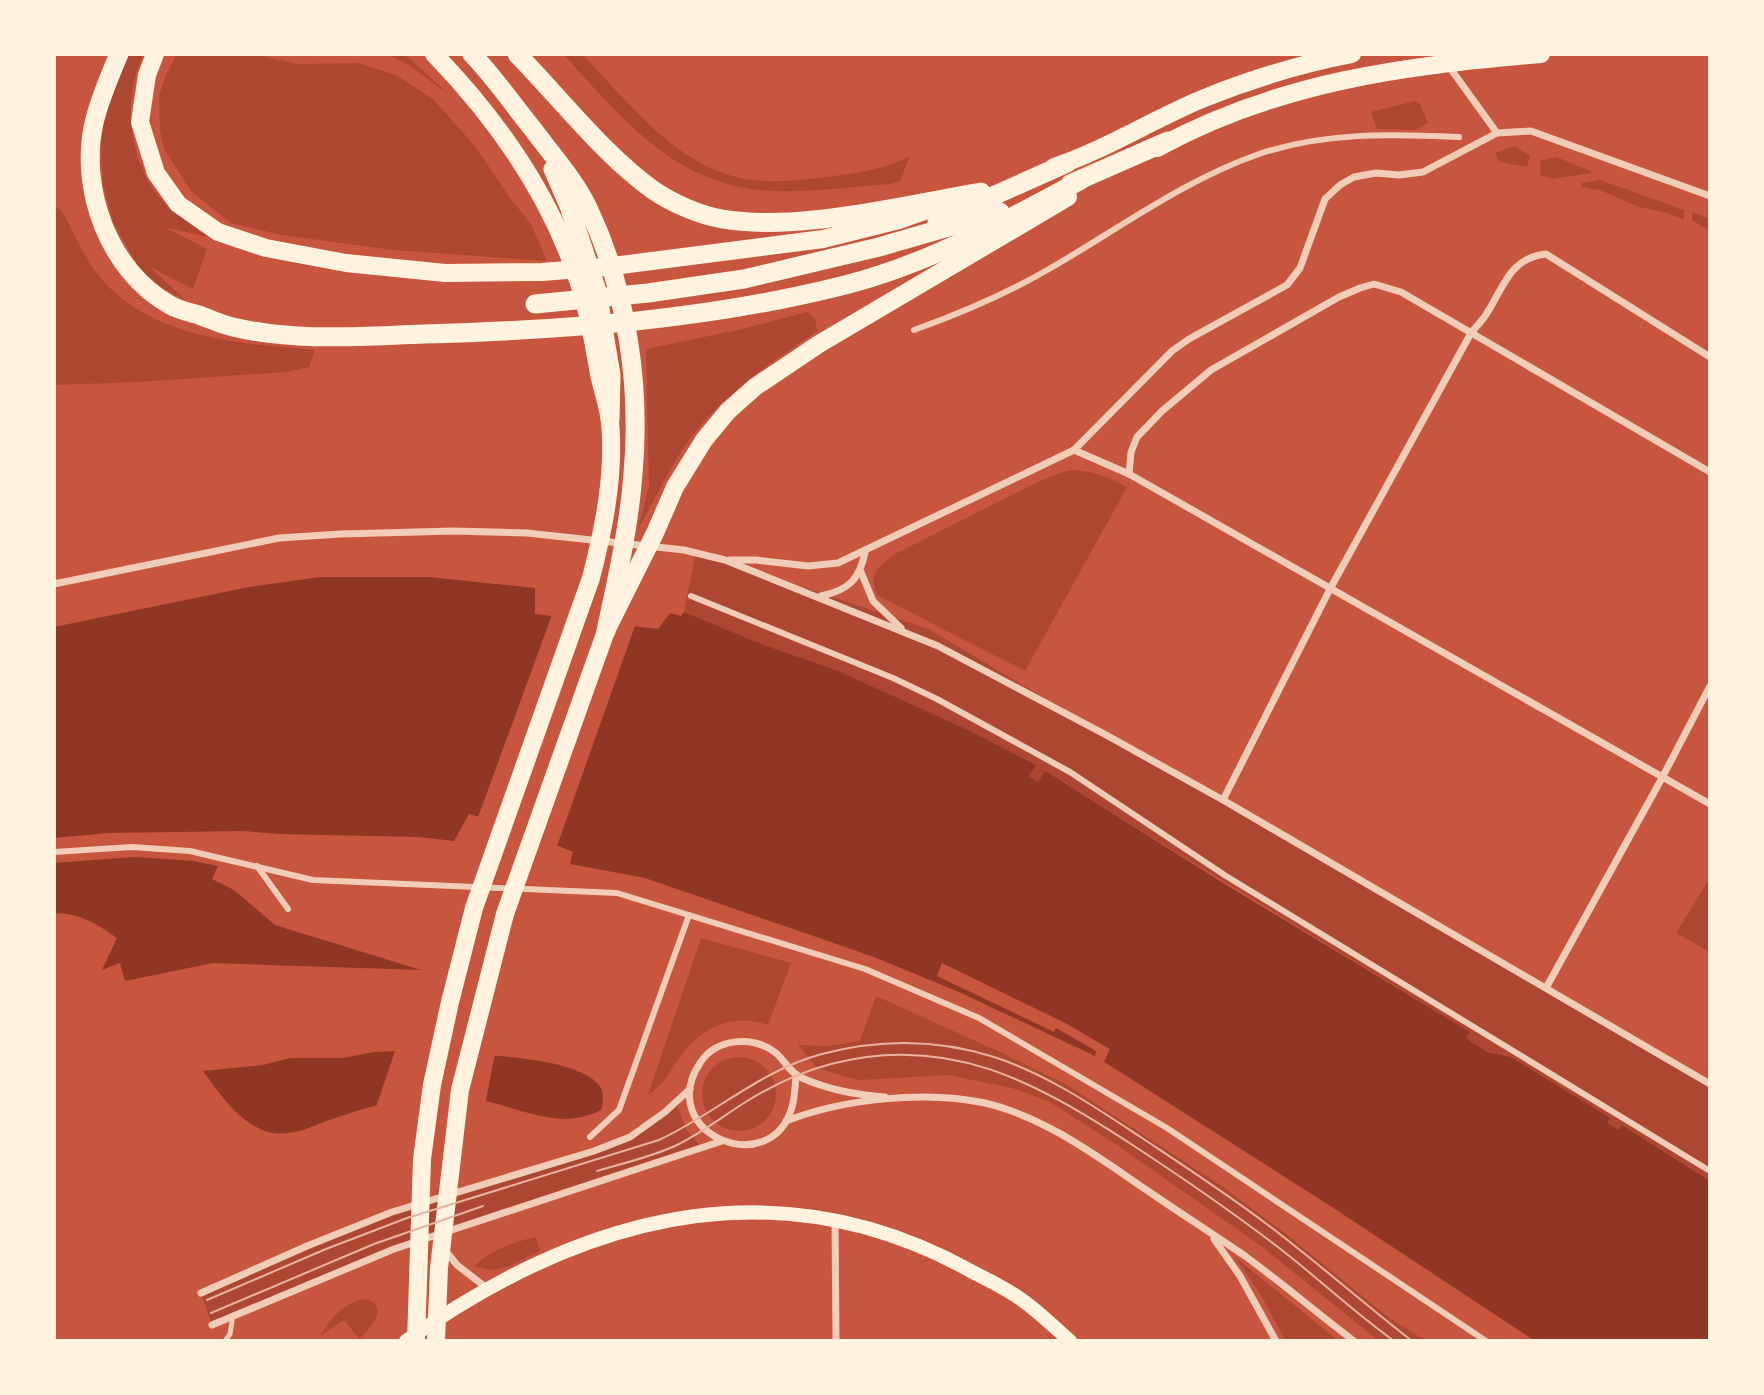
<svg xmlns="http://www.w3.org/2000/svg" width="1764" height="1395" font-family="'Sofia Sans Condensed',sans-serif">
<rect width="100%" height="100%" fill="#c8553d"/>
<!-- green -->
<g fill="#ae4732">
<path d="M 127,54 L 144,54 C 123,93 128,150 151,186 C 164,207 189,223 208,237 L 164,227 L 207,249 L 193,289 L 150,267 L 184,299 L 161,287 L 139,268 L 113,222 L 103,184 L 101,143 L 105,114 Z"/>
<polygon points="177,54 254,54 297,64 358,63 396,75 433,99 475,146 510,198 531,224 547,261 393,250 282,235 231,223 192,192 164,149 160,131 159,95 167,73"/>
<polygon points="387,54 405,54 448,94 409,65"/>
<path d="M 563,54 L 582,54 C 629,103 680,171 752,180 C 776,183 803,180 827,177 C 857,173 883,170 910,156 L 900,181 L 890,184 C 846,187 788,196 745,188 C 665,174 615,110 563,54 Z"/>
<polygon points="1415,101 1420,104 1428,123 1415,130 1377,129 1371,112"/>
<polygon points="1515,146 1530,156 1527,167 1499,162 1495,153"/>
<polygon points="1556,157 1591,171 1591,173 1552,179 1541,175 1540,161"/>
<polygon points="1600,180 1684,210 1684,220 1668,213 1639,207 1600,190 1581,187 1582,183"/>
<path d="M 54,206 L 61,210 C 72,229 82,253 95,271 C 146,339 238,343 315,350 L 309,367 L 286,372 L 138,382 L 54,385 Z"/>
<polygon points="1692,212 1710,219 1710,231 1692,220"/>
<path d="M 807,312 L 815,319 L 817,331 C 769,364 716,398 683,449 C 666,474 653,503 638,529 L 649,486 L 646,349 L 738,330 Z"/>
<path d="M 1074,470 C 1094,471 1110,478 1127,487 L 1025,671 L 877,595 C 868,571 878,568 895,554 L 1042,480 L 1063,472 Z"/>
<polygon points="696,552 929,629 1121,744 1710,1084 1710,1181 1622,1125 1619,1130 1607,1123 1609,1118 1511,1057 1487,1052 1466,1038 1470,1032 1045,772 1039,783 1029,777 1035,765 966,729 836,670 764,645 684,612"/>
<polygon points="1710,878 1710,952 1676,933"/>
<path d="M 701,938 L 791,963 L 768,1025 C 732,1012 700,1028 679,1058 C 667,1075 666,1083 648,1095 Z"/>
<polygon points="876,996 1004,1054 1067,1085 1223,1187 1281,1230 1392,1320 1427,1341 1379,1341 1261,1246 1117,1145 1050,1102 1012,1088 948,1075 861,1080 845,1077 816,1067 798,1045 828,1046 860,1041"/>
<circle cx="739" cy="1094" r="37"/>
<polygon points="676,1102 687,1131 703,1148 394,1249 212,1325 201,1293 392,1212 630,1137"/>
<path d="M 536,1237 L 540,1251 C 514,1261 503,1277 474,1266 C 493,1249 511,1243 536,1237 Z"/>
<polygon points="1235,1257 1335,1338 1326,1341 1286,1341 1259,1292"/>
<path d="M 364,1299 C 391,1304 371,1329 359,1339 L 344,1320 L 320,1336 C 331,1318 342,1304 364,1299 Z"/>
</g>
<!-- water -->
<g fill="#8f3625">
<polygon points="320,577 429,577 535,588 535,614 658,629 670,613 681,616 684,612 764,645 836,670 966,729 1036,765 1029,776 1038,782 1045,771 1228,886 1470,1032 1466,1038 1487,1052 1511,1057 1610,1118 1607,1123 1619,1130 1622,1125 1710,1181 1710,1341 1535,1341 1332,1207 1095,1056 959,992 874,957 645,878 570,864 573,852 513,827 469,814 454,841 419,837 279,834 243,831 109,833 54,838 54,627 249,587"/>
<path d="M 135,857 L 194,861 L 218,866 L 212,879 L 234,890 L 275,925 L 421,970 L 213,963 L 125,981 L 120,963 L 102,970 L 117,938 C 98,924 79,913 54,913 L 54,863 Z"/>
<path d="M 398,1051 C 442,1054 571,1051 599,1085 C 605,1093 603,1101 601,1110 C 562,1131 522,1109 482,1100 C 463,1096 433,1099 413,1099 C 387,1100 360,1110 335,1118 C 314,1125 292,1138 268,1132 C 239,1123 220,1094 203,1071 L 263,1065 L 290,1058 L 343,1058 L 374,1052 Z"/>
</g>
<!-- pier -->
<g fill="#c8553d">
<polygon points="553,612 636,623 556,849 511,830 477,820"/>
<polygon points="942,963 1067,1024 1110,1049 1104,1062 1095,1056 1096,1051 1056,1028 1054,1032 937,976"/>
<polygon points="396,1048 495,1053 485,1105 453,1100 410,1103 375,1110"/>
</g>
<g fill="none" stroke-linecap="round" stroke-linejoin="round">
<!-- service -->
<polyline stroke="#f1ccb7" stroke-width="5" points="225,1341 230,1334 233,1315"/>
<!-- pedestrian -->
<g stroke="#f1ccb7" stroke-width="6">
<path d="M 914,330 C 961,313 1006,294 1049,269 C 1117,230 1184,180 1259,154 C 1324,132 1391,134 1459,137"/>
<polyline points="691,596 893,678 937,699 1070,772 1226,876 1710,1171"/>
<polyline points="54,852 132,847 190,851 313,880 617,893 865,969 979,1018 1167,1128 1486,1341"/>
<polyline points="257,866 288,909"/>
<polyline points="590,1137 619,1110 689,915"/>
</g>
<!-- minor -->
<g stroke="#f1ccb7" stroke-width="7">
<polyline points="1440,54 1497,133"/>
<polyline points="1074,450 1129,474 1710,804"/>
<polyline points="1129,474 1131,452 1137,437 1162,411 1211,370 1339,297 1360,288 1374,284 1401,292 1710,472"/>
<polyline points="730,560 756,560 808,566 838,563 1074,450 1172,351 1189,339 1287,285 1300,268 1325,199 1340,185 1354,177 1376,173 1399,175 1423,172 1497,133 1531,131 1710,196"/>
<polyline points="861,572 873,601 901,628"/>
<polyline points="54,584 279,538 341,534 454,531 527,533 684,550 725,560 938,646 1108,736 1223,800 1710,1084"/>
<path d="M 821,596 C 849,590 860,579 865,552"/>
<path d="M 1223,800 L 1330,589 L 1471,333 C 1475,328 1481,322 1485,316 C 1503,290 1508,258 1546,254 L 1710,357"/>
<polyline points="1546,988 1662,778 1710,686"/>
<path d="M 796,1076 C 795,1086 795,1097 792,1107 C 771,1182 654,1133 700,1063 C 716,1038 753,1035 776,1053 C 785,1061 790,1073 802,1078 C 829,1090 856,1095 885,1097"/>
<path d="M 786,1121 C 843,1099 925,1090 985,1103 C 1045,1117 1098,1157 1148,1191 C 1180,1213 1213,1234 1245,1256 C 1282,1283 1317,1313 1354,1341"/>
<polyline points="835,1220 836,1341"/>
<polyline points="1214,1239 1240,1276 1276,1341"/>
<polyline points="445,1250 457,1265 488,1289"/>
<polyline points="201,1293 307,1246 392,1212 594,1151 630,1137 665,1112 690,1089"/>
<polyline points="212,1325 394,1249 722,1141"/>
</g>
<!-- secondary -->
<path stroke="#fff3e0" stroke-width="14" d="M 406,1341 C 580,1217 774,1162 971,1271 C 988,1280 1006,1288 1022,1300 C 1039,1312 1054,1327 1070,1341"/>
<!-- primary -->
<g stroke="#fff3e0" stroke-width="18">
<polyline points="155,54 147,75 140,122 156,173 178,204 218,232 266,248 346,263 445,273 542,272 605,267 823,239 899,220 938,206"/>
<path d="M 1157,148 C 1281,81 1403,66 1541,54"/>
<path d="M 1054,167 C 1105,150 1152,120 1202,99 C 1251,79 1300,64 1352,54"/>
<path d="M 416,1341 L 422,1159 L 432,1085 L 450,1002 L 474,908 L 591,578 C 604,528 615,473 610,421 C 608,405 602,389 599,374 C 594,344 589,315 580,286 C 552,198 497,119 434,54"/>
<polyline points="436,1341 439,1268 460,1090 505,914 606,631 655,533 675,487 704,440 728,411 755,387 819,344 1068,197"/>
</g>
<!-- trunk -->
<g stroke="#fff3e0" stroke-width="19">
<path d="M 119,54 C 110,75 99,101 94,123 C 79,189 109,271 170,305 C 178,310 189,312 199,315 C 210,319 222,325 233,327 C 296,342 361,336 424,334 C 565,330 707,320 845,285 C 928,264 1006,221 1081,180"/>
<path d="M 472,54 C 494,77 512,103 532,128 C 552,155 575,180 589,210 C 627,291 641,386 633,474 C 629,527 617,579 606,631"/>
<path d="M 517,54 C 560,98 604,155 653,190 C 672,203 699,215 722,219 C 798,232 904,205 981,192"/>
<polyline points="553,169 569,206 597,291 611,375 610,420"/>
<polyline points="1070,184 1168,141"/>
<polyline points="937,221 1067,163"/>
<polyline points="535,304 648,293 744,279 879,247 1000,212"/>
</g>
<!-- tram -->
<g stroke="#e9b49f" stroke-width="2">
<path d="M 597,1171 C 623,1163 652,1157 677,1145 C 701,1133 722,1117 744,1103 C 771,1086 800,1072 831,1064 C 949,1033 1035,1082 1131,1144 C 1183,1178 1234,1213 1283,1251 C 1320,1280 1355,1313 1394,1341"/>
<path d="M 207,1300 L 326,1249 L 407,1218 L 659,1140 C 715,1114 761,1070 822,1054 C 879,1039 937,1039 994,1057 C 1047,1074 1095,1107 1142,1138 C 1184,1166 1227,1194 1268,1225 C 1317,1262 1363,1303 1412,1341"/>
<polyline points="211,1313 374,1244 483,1206"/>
</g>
</g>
<!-- border -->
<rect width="1764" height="1395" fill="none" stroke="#fff3e0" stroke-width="112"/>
</svg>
